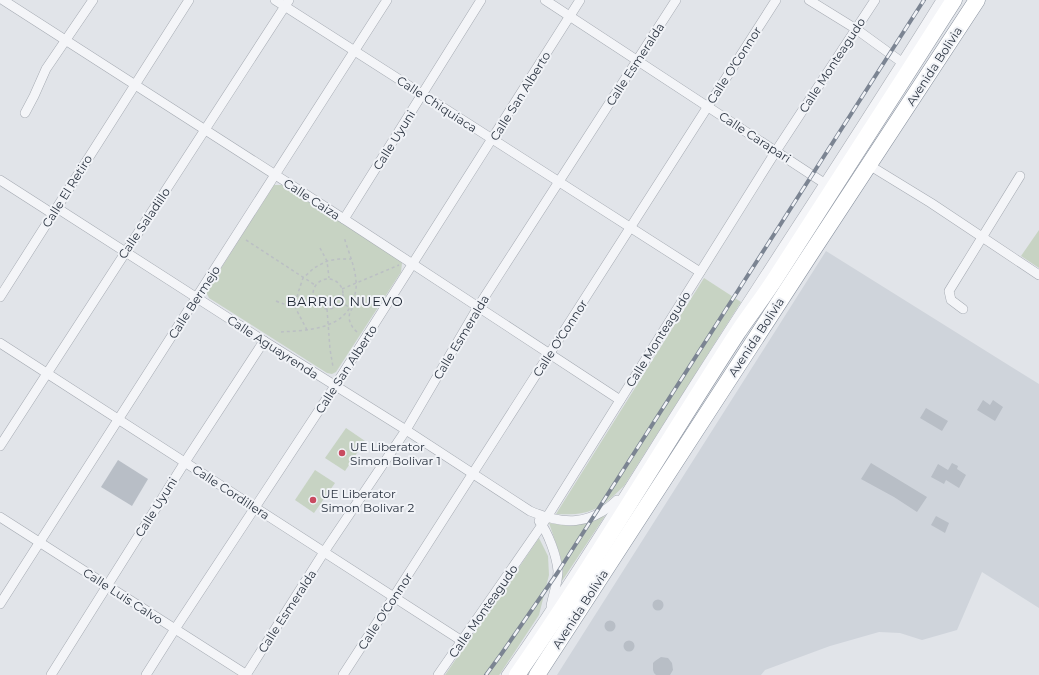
<svg xmlns="http://www.w3.org/2000/svg" width="1039" height="675" font-family="Montserrat,sans-serif">
<rect width="100%" height="100%" fill="#e1e4e9"/>
<!-- built -->
<polygon fill="#cfd4db" points="826,251 1039,384 1039,608 982,572 957,630 922,640 900,633 879,632 830,646 765,670 761,675 557,675"/>
<!-- green -->
<g fill="#c7d3c3">
<polygon points="274,185 283,185 399,258 402,263 401,272 336,372 332,374 327,373 209,298 206,292"/>
<polygon points="1039,230 1039,268 1021,256"/>
<path d="M 704,278 L 741,302 L 624,486 C 600,509 591,516 556,514 Z"/>
<polygon points="346,428 365,441 345,471 325,458"/>
<polygon points="315,470 335,483 314,513 295,500"/>
<polygon points="605,516 562,581 561,558 549,523 570,526"/>
<polygon points="539,538 548,556 549,575 539,615 500,674 499,675 445,675"/>
</g>
<!-- building -->
<g fill="#b8bec6">
<polygon points="983,400 990,405 993,400 1003,407 995,421 977,410"/>
<polygon points="926,408 948,421 942,431 920,418"/>
<polygon points="118,460 148,479 132,506 101,487"/>
<polygon points="871,463 927,497 917,512 894,497 861,479"/>
<polygon points="952,463 958,466 957,469 966,475 959,488 946,480 944,484 931,477 938,464 948,470"/>
<polygon points="936,516 949,523 945,533 931,525"/>
<circle cx="658" cy="605" r="5.5"/>
<circle cx="610" cy="626" r="5.5"/>
<circle cx="629" cy="646" r="5.5"/>
<polygon points="661,657 668,658 672,663 673,670 670,675 656,675 654,673 653,670 653,663 655,661"/>
</g>
<g fill="none" stroke-linecap="round" stroke-linejoin="round">
<!-- street casing -->
<g stroke="#a6abb3" stroke-width="10">
<g id="street">
<polyline points="3,0 344,219 620,400"/>
<polyline points="275,0 700,272"/>
<polyline points="545,0 824,183"/>
<polyline points="809,0 856,29 907,66"/>
<polyline points="25,113 34,96 46,69 93,0"/>
<polyline points="869,165 931,203 1039,275"/>
<polyline points="0,180 53,214"/>
<path d="M 57,208 L 264,341 L 406,430 L 530,511 C 563,525 590,526 617,500"/>
<polyline points="344,219 481,0"/>
<polyline points="0,297 189,0"/>
<polyline points="963,309 951,300 949,291 1020,176"/>
<polyline points="0,343 462,641"/>
<polyline points="0,446 289,0"/>
<polyline points="0,517 247,675"/>
<path d="M 539,521 C 548,532 557,557 558,571 C 558,582 553,595 551,606"/>
<polyline points="0,604 387,0"/>
<polyline points="51,675 185,462 264,341"/>
<polyline points="146,675 175,629 335,386 580,0"/>
<polyline points="246,675 324,552 406,430 478,307 676,0"/>
<polyline points="343,675 393,598 776,0"/>
<polyline points="438,675 542,525 776,151 875,0"/>
<path d="M 506,675 C 575,577 637,474 701,374 C 781,249 863,126 941,0"/>
</g>
</g>
<!-- highway casing -->
<g stroke="#89929f" stroke-width="17">
<g id="highway">
<path d="M 517,675 C 595,563 664,446 738,332 C 751,313 765,295 777,276 C 837,184 895,92 954,0"/>
<polyline points="537,675 813,250 977,0"/>
</g>
</g>
<!-- path -->
<g stroke="#bbbfc4" stroke-width="1.5" stroke-dasharray="3 3" stroke-linecap="butt">
<polyline points="246,240 315,285"/>
<polyline points="320,248 327,261 329,278"/>
<circle cx="328" cy="294" r="15"/>
<polyline points="342,289 399,265"/>
<path d="M 276,301 C 290,307 301,308 315,301"/>
<polyline points="340,302 351,308"/>
<polyline points="327,309 330,349 333,367"/>
<polyline points="307,330 295,307 298,293 303,278 314,268 327,261 339,259 351,259"/>
<path d="M 281,332 C 308,330 343,330 354,299 C 355,294 357,287 356,281 C 355,266 348,251 344,237"/>
<path d="M 357,332 C 340,317 353,297 374,305"/>
</g>
<!-- street -->
<use href="#street" stroke="#f4f5f8" stroke-width="9"/>
<!-- highway -->
<use href="#highway" stroke="#fff" stroke-width="16"/>
<!-- rail casing -->
<g stroke="#7b8492" stroke-width="4">
<polyline id="rail" points="486,675 502,653 558,572 924,0"/>
</g>
<!-- rail -->
<use href="#rail" stroke="#f1f3f7" stroke-width="2.5" stroke-dasharray="8" stroke-linecap="butt"/>
</g>
<!-- markers -->
<g fill="#c94b60" stroke="#f1f3f7" stroke-width="1.5">
<circle cx="342" cy="453" r="4"/>
<circle cx="313" cy="500" r="4"/>
</g>
<g text-anchor="middle" dominant-baseline="central" stroke-width="4" stroke-linejoin="round" paint-order="stroke">
<!-- street labels -->
<g font-size="12" fill="#2a3340" stroke="#f1f3f7">
<text transform="translate(635 64) rotate(-57)">Calle Esmeralda</text>
<text transform="translate(734 65) rotate(-57)">Calle O'Connor</text>
<text transform="translate(832 65) rotate(-57)">Calle Monteagudo</text>
<text transform="translate(934 66) rotate(-57)">Avenida Bolivia</text>
<text transform="translate(520 96) rotate(-58)">Calle San Alberto</text>
<text transform="translate(437 104) rotate(33)">Calle Chiquiaca</text>
<text transform="translate(755 137) rotate(33)">Calle Carapari</text>
<text transform="translate(394 140) rotate(-58)">Calle Uyuni</text>
<text transform="translate(67 191) rotate(-58)">Calle El Retiro</text>
<text transform="translate(312 199) rotate(33)">Calle Caiza</text>
<text transform="translate(144 223) rotate(-56)">Calle Saladillo</text>
<text transform="translate(194 302) rotate(-57)">Calle Bermejo</text>
<text transform="translate(461 337) rotate(-59)">Calle Esmeralda</text>
<text transform="translate(756 337) rotate(-57)">Avenida Bolivia</text>
<text transform="translate(560 338) rotate(-57)">Calle O'Connor</text>
<text transform="translate(658 339) rotate(-58)">Calle Monteagudo</text>
<text transform="translate(273 347) rotate(33)">Calle Aguayrenda</text>
<text transform="translate(346 369) rotate(-57)">Calle San Alberto</text>
<text transform="translate(231 492) rotate(33)">Calle Cordillera</text>
<text transform="translate(156 507) rotate(-58)">Calle Uyuni</text>
<text transform="translate(123 596) rotate(33)">Calle Luis Calvo</text>
<text transform="translate(580 609) rotate(-57)">Avenida Bolivia</text>
<text transform="translate(287 611) rotate(-57)">Calle Esmeralda</text>
<text transform="translate(385 611) rotate(-57)">Calle O'Connor</text>
<text transform="translate(483 611) rotate(-55)">Calle Monteagudo</text>
</g>
<!-- poi labels -->
<g font-size="12" fill="#2a3340" stroke="#f1f3f7" text-anchor="start">
<text x="350" y="446">UE Liberator<tspan x="350" dy="14">Simon Bolivar 1</tspan></text>
<text x="321" y="493">UE Liberator<tspan x="321" dy="14">Simon Bolivar 2</tspan></text>
</g>
<!-- neighbourhood labels -->
<g font-size="13" letter-spacing="1" fill="#1c2431" stroke="#f1f3f7">
<text x="345" y="301">BARRIO NUEVO</text>
</g>
</g>
</svg>
